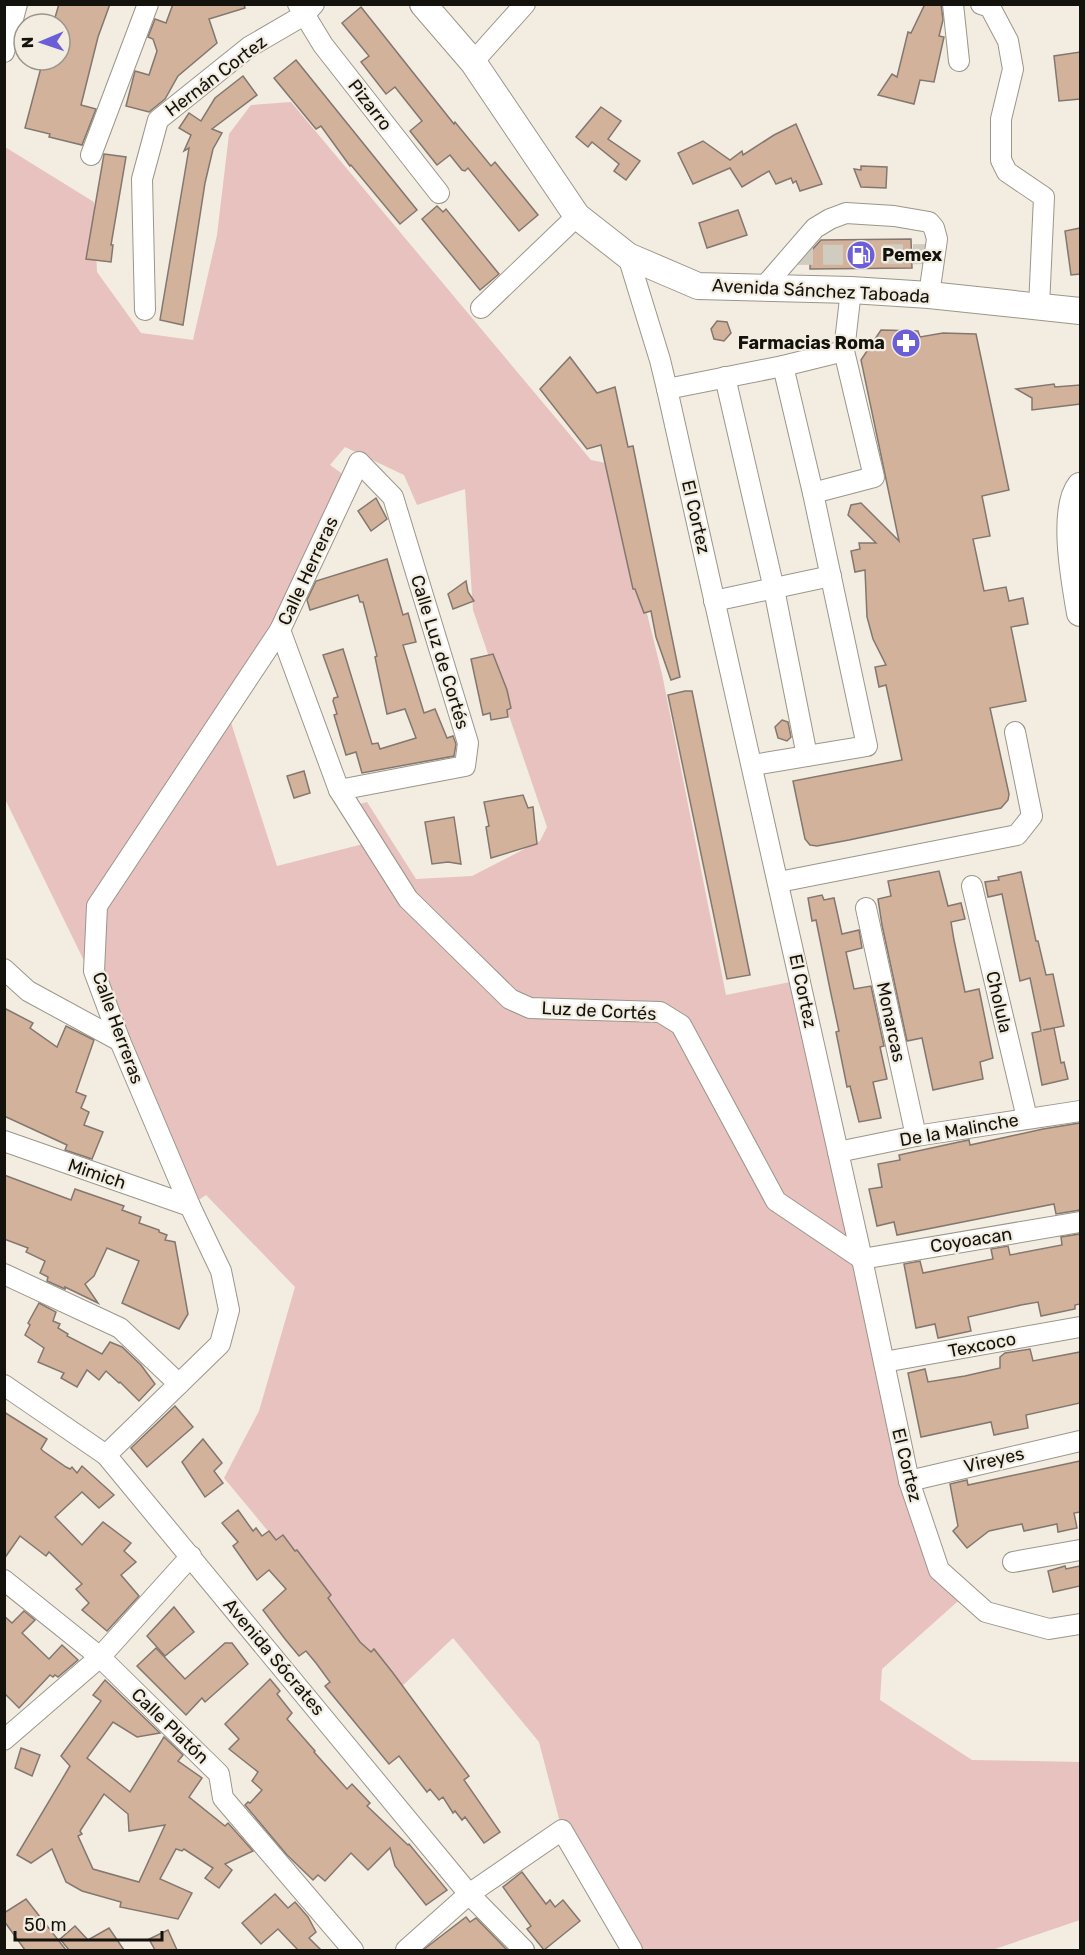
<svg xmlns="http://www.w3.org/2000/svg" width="1085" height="1955" font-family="Rubik,sans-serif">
<rect width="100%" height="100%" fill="#f2ede0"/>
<!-- green -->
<path fill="#e7c2be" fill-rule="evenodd" d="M 291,102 L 591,460 L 610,464 L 662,674 L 726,995 L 800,980 L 939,1570 L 966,1594 L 882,1669 L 880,1700 L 972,1760 L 1080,1762 L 1080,1920 L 992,1950 L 632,1950 L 562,1830 L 539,1742 L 453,1638 L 399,1689 L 224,1478 L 259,1411 L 295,1287 L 206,1195 L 190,1206 L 112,1018 L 5,799 L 5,147 L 94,202 L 97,272 L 141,333 L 193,340 L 217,235 L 229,134 L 251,105 ZM 345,447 L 404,475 L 417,505 L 465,489 L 473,610 L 547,827 L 540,841 L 472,876 L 416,879 L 367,802 L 350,807 L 371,842 L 277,866 L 227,710 L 351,480 L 330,465 Z"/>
<!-- building -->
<g fill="#d2b29b" stroke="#83776f" stroke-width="1.5" fill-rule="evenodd">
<polygon points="59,4 110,4 98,37 81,105 96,109 82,145 49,137 50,134 25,128 43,60 60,60 60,23 54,21"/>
<polygon points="173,4 244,4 245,8 209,19 217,43 178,76 165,99 149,112 126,106 135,71 149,75 157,51 153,39 148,37 155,19 166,23"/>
<polygon points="925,4 941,4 943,20 939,36 944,37 934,82 920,80 914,104 878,95 892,74 897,77 908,32 911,33"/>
<polygon points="361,7 454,124 455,122 491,166 495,162 538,215 519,231 468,168 465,171 462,170 450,155 437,165 410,131 422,121 395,87 386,94 361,62 369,56 342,23"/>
<polygon points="1080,52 1080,99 1059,101 1054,56"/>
<polygon points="296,60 417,210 400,224 351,165 350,166 321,126 316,129 274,78"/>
<polygon points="243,76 257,95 212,129 222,133 213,149 205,183 183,325 160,320 189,148 184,151 191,135 179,128 189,113 201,121 215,98"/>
<polygon points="601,107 621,121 608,139 640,161 626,180 614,171 619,164 592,142 588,147 576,137"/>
<polygon points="796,124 822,184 800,191 796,181 793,183 791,178 776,184 769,171 742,187 730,168 693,184 678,153 703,141 730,160 742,151 743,155 774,135"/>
<polygon points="104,154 126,157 111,245 113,245 111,262 86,259"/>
<polygon points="861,166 887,167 886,188 861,187 854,169 861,170"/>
<polygon points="437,206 443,212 446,209 499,274 480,290 422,219"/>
<polygon points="738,210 747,235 707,248 699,223"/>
<polygon points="1080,228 1080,274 1071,275 1065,231"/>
<polygon points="911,239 912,268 810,269 810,252 821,240"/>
<polygon points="717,321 727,322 731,333 724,341 714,339 711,329"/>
<polygon points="881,330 918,331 920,337 943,333 976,334 1009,490 982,496 990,536 973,539 984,591 1006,587 1009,601 1023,598 1028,624 1011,627 1026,701 990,708 1009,794 1008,800 1001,808 849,840 817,846 810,845 805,839 793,781 902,760 886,685 879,687 875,667 886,665 873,639 867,617 865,570 855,572 851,551 860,549 859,543 876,543 848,515 851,505 861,503 899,541 861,360"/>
<polygon points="570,357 597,393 615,387 628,447 633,446 680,677 671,680 656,637 651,611 644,613 635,589 633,589 601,445 587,449 540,389"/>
<polygon points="1054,384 1055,387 1080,385 1080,404 1032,410 1032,398 1016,389"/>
<polygon points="376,498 387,519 371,531 358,511"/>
<polygon points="387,559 403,615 408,613 416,642 403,645 424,713 435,709 447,738 453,736 456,744 454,756 362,773 356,752 346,755 334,715 337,714 333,701 334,698 338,697 323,655 343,649 372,744 378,743 380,749 416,738 405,709 387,714 375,657 377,656 363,602 360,602 358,595 310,610 307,600 316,581"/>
<polygon points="466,581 468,592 474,601 453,609 448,594"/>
<polygon points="493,654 507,690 511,708 507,710 508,717 491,720 490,713 483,715 471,659"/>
<polygon points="685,691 692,691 750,975 727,979 668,695"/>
<polygon points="782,720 788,722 791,737 787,741 778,738 775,727"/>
<polygon points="304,771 310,793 294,798 287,776"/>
<polygon points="523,795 528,808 533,807 537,844 491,858 486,827 489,826 484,802"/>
<polygon points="454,817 461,864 448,862 432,864 425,822"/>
<polygon points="939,871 948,906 961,903 965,919 951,922 954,940 965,992 979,989 993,1058 980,1062 983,1079 933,1090 922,1038 907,1041 882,925 878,899 891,896 888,881"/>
<polygon points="1021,872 1036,941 1038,941 1046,975 1053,974 1064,1026 1043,1030 1054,1028 1061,1063 1064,1062 1068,1079 1042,1085 1032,1033 1041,1031 1030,978 1020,981 1002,894 988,897 985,882 999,880 998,877"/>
<polygon points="822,895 824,900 834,898 842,934 859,930 862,948 846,952 854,989 871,986 884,1046 880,1047 887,1079 873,1082 881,1118 859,1122 850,1086 847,1087 836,1032 839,1031 831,994 816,920 812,921 808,898"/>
<polygon points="4,1008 33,1023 30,1028 57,1047 66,1026 94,1040 76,1092 86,1096 81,1108 89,1112 84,1125 103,1132 92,1159 65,1150 67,1145 4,1116"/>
<polygon points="1080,1123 1080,1210 1056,1214 1054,1204 897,1235 894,1222 877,1226 869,1189 882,1187 878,1164 900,1160 899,1155 959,1142 969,1140 970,1145 1043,1129"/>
<polygon points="4,1175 71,1200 75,1189 124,1206 122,1210 141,1217 139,1223 159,1230 159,1232 167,1235 165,1240 175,1242 188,1314 179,1329 122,1303 139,1261 107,1248 94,1276 85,1284 98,1303 65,1287 65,1289 47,1281 48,1277 40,1273 45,1261 26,1252 28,1248 4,1239"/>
<polygon points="1080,1234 1080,1304 1075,1305 1075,1309 1041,1316 1038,1302 1021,1305 968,1317 971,1331 938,1338 935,1324 916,1328 904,1264 920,1261 923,1273 993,1259 991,1249 1008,1246 1010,1255 1062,1245 1061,1237"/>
<polygon points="39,1303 56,1312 53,1321 60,1324 58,1328 68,1334 67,1336 102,1354 110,1342 122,1347 141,1365 155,1384 139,1401 120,1382 119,1383 106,1371 99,1380 87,1370 77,1387 61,1378 64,1373 38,1362 44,1348 25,1335 30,1325 28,1323"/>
<polygon points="1030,1349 1033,1361 1080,1352 1080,1403 1026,1415 1028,1428 994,1435 991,1422 921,1437 908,1373 925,1369 928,1382 965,1376 1000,1368 1000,1357 1005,1353"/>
<polygon points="175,1406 193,1427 147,1467 131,1448"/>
<polygon points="4,1412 47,1439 41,1449 43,1451 66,1467 70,1469 72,1467 77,1473 82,1466 114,1495 99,1508 82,1492 55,1517 82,1545 103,1522 131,1543 124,1551 136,1562 121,1575 139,1596 107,1631 82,1610 89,1603 76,1589 82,1584 49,1552 46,1556 20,1536 4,1559"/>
<polygon points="203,1439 222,1463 214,1471 223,1483 205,1497 182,1462"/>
<polygon points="1080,1461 1080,1512 1074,1513 1077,1528 1058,1532 1057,1524 1024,1531 1022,1524 989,1531 967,1548 953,1531 958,1526 950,1484 967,1480 968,1485"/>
<polygon points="238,1510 253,1531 256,1528 262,1536 269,1531 276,1540 283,1535 295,1551 297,1550 331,1595 328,1598 360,1642 371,1652 374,1649 393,1673 469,1776 464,1780 500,1832 484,1843 465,1817 462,1820 455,1811 453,1813 443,1797 439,1800 430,1789 427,1792 399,1756 389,1764 325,1686 330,1682 316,1663 306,1651 299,1656 285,1639 263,1610 286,1589 269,1570 257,1580 233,1546 238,1542 222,1523"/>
<polygon points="1065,1566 1066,1569 1080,1566 1080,1586 1053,1592 1048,1571"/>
<polygon points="174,1607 194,1632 165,1656 147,1636"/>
<polygon points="24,1611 35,1620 22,1633 49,1659 62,1645 78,1660 58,1677 55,1675 53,1677 50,1675 19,1708 4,1693 4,1616 12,1623"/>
<polygon points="225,1643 232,1643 248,1664 205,1702 202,1698 186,1715 137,1666 156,1648 185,1679"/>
<polygon points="270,1679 280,1691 277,1694 292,1713 287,1719 315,1751 314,1752 347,1789 352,1784 370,1803 367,1806 408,1845 409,1844 447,1890 426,1905 395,1866 390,1848 368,1870 351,1853 325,1881 318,1875 313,1880 287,1855 245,1805 248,1802 250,1803 262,1790 252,1781 258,1772 229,1749 239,1739 225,1724"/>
<path d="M 105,1680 L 160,1733 L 137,1737 L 113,1722 L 87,1758 L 130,1792 L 164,1737 L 183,1755 L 178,1761 L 202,1778 L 189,1797 L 225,1826 L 228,1823 L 253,1851 L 225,1864 L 232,1870 L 219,1888 L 205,1878 L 213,1868 L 184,1849 L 182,1851 L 176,1849 L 160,1879 L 192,1893 L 178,1919 L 120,1907 L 121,1902 L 82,1891 L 66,1882 L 52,1849 L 31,1863 L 17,1855 L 70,1766 L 61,1756 L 101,1701 L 93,1695 ZM 104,1794 L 128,1814 L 129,1831 L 165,1825 L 139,1882 L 93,1869 L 78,1836 L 82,1834 L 80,1831 Z"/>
<polygon points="21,1748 40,1755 32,1776 15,1768"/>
<polygon points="522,1872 546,1904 550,1900 555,1907 563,1900 580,1921 544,1950 527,1929 531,1926 503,1887"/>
<polygon points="275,1894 288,1908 295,1902 308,1917 316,1932 309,1938 321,1950 298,1950 278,1929 261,1944 242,1923"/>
<polygon points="26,1899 66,1950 25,1950 4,1921 4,1913"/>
<polygon points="466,1917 470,1922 476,1918 507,1950 423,1950"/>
<polygon points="75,1926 88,1940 109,1928 124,1950 69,1950 60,1939"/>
<polygon points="168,1930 177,1950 155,1950 149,1939"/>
</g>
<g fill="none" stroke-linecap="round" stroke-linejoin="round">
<!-- minor-tunnel -->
<polyline stroke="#d1ccc0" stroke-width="20" stroke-dasharray="20 10" stroke-linecap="butt" points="793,255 935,254"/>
<!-- minor casing -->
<g stroke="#9b968a" stroke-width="22">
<g id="minor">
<polyline points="298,4 323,45 439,193"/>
<polyline points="953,4 959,61"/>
<polyline points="981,4 990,7 1008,41 1013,69 1001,119 1001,160 1007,172 1044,197 1039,307"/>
<polyline points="4,52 17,4"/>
<polyline points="473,62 525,4"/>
<polyline points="91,155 148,4"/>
<polyline points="628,256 660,360 667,389 862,1259 909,1481 939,1570 986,1612 1049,1629 1080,1624"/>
<polyline points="763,288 815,228 830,219 846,213 894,216 929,222 934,228 937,239 929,295"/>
<polyline points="481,308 577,216"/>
<polyline points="145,310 142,179 158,120 249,47 304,15 314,4"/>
<polyline points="725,377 774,589 807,756"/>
<polyline points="667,389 783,366"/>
<polyline points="813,493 874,477 844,351"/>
<polyline points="714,601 831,576"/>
<polyline points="280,630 339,790 408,899 510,999 530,1008 660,1012 681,1025 776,1201 862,1259 1080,1222"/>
<polyline points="753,765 867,746 813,493 783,366 844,351 851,290"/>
<polyline points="779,882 1017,835 1032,816 1015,732"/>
<polyline points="972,886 1027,1118"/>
<polyline points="866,908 916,1136"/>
<polyline points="4,969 28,991 120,1041"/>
<polyline points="4,1141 190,1206"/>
<polyline points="838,1152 916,1136 1080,1111"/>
<polyline points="4,1274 120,1328 179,1384"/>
<polyline points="884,1362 1080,1327"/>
<polyline points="4,1385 106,1455 469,1894 524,1950"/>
<polyline points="106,1455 220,1344 229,1310 221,1271 190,1206 120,1041 94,971 97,906 280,630 359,462 393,497 468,743 465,766 339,790"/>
<polyline points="909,1481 1080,1441"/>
<polyline points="1013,1562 1080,1550"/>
<polyline points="4,1580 100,1657 219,1774 223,1798 353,1950"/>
<polyline points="4,1740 100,1657 191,1556"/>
<polyline points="406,1950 469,1894 562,1830 632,1950"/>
</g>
</g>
<!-- major casing -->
<g stroke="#9b968a" stroke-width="28">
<g id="major">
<polyline points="423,4 473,62 577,216 628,256 698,286 851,290 929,295 1080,311"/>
<path d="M 1080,486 C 1061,510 1075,584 1080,613"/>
</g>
</g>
<!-- minor -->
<use href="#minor" stroke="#fff" stroke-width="20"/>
<!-- major -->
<use href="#major" stroke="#fff" stroke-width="26"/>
</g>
<!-- icons -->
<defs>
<g id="fuel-disc" transform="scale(1.5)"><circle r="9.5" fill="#6b5ed7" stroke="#f2ede0"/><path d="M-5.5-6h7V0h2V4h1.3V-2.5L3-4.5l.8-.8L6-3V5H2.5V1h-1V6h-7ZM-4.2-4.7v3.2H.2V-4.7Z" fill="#fff"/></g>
<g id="pharmacy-disc" transform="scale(1.5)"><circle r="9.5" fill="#6b5ed7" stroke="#f2ede0"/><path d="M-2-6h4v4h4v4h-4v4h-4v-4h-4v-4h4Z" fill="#fff"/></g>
</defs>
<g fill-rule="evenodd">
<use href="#fuel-disc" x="861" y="255"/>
<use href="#pharmacy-disc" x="906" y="343"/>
</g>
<g text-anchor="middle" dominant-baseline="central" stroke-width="4.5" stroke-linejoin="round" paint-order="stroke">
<!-- street labels -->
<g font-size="18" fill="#13120d" stroke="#f2ede0">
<text transform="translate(216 76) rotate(-37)">Hernán Cortez</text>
<text transform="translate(370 105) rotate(52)">Pizarro</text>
<text transform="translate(821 291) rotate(3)">Avenida Sánchez Taboada</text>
<text transform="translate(696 517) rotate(77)">El Cortez</text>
<text transform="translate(308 571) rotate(-65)">Calle Herreras</text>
<text transform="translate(440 652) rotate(73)">Calle Luz de Cortés</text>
<text transform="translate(803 991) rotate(78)">El Cortez</text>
<text transform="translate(999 1002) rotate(77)">Cholula</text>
<text transform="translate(599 1011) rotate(3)">Luz de Cortés</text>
<text transform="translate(891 1022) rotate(78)">Monarcas</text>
<text transform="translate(118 1028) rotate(70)">Calle Herreras</text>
<text transform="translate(959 1130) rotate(-10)">De la Malinche</text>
<text transform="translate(97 1174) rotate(19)">Mimich</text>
<text transform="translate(971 1240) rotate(-9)">Coyoacan</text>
<text transform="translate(982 1345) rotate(-11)">Texcoco</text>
<text transform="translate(994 1460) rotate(-13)">Vireyes</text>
<text transform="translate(907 1465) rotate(76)">El Cortez</text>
<text transform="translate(274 1657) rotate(50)">Avenida Sócrates</text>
<text transform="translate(170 1726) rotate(44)">Calle Platón</text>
</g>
<!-- poi labels -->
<g font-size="18" font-weight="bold" fill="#13120d" stroke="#f2ede0" text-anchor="start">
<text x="882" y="255">Pemex</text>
<text x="885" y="343" text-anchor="end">Farmacias Roma</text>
</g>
</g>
<!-- border -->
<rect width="1085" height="1955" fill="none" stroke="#13120d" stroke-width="12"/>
<!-- north arrow -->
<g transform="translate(42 42) rotate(268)"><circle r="28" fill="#f2ede0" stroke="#99958c" stroke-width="1.5"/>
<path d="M0-4.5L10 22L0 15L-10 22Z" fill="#6b5ed7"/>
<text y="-9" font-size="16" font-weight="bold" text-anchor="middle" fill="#13120d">N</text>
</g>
<!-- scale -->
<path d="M15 1931v9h147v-9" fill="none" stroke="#13120d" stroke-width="3"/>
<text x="24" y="1931" font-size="18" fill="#13120d" stroke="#f2ede0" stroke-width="4.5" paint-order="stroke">50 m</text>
</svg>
